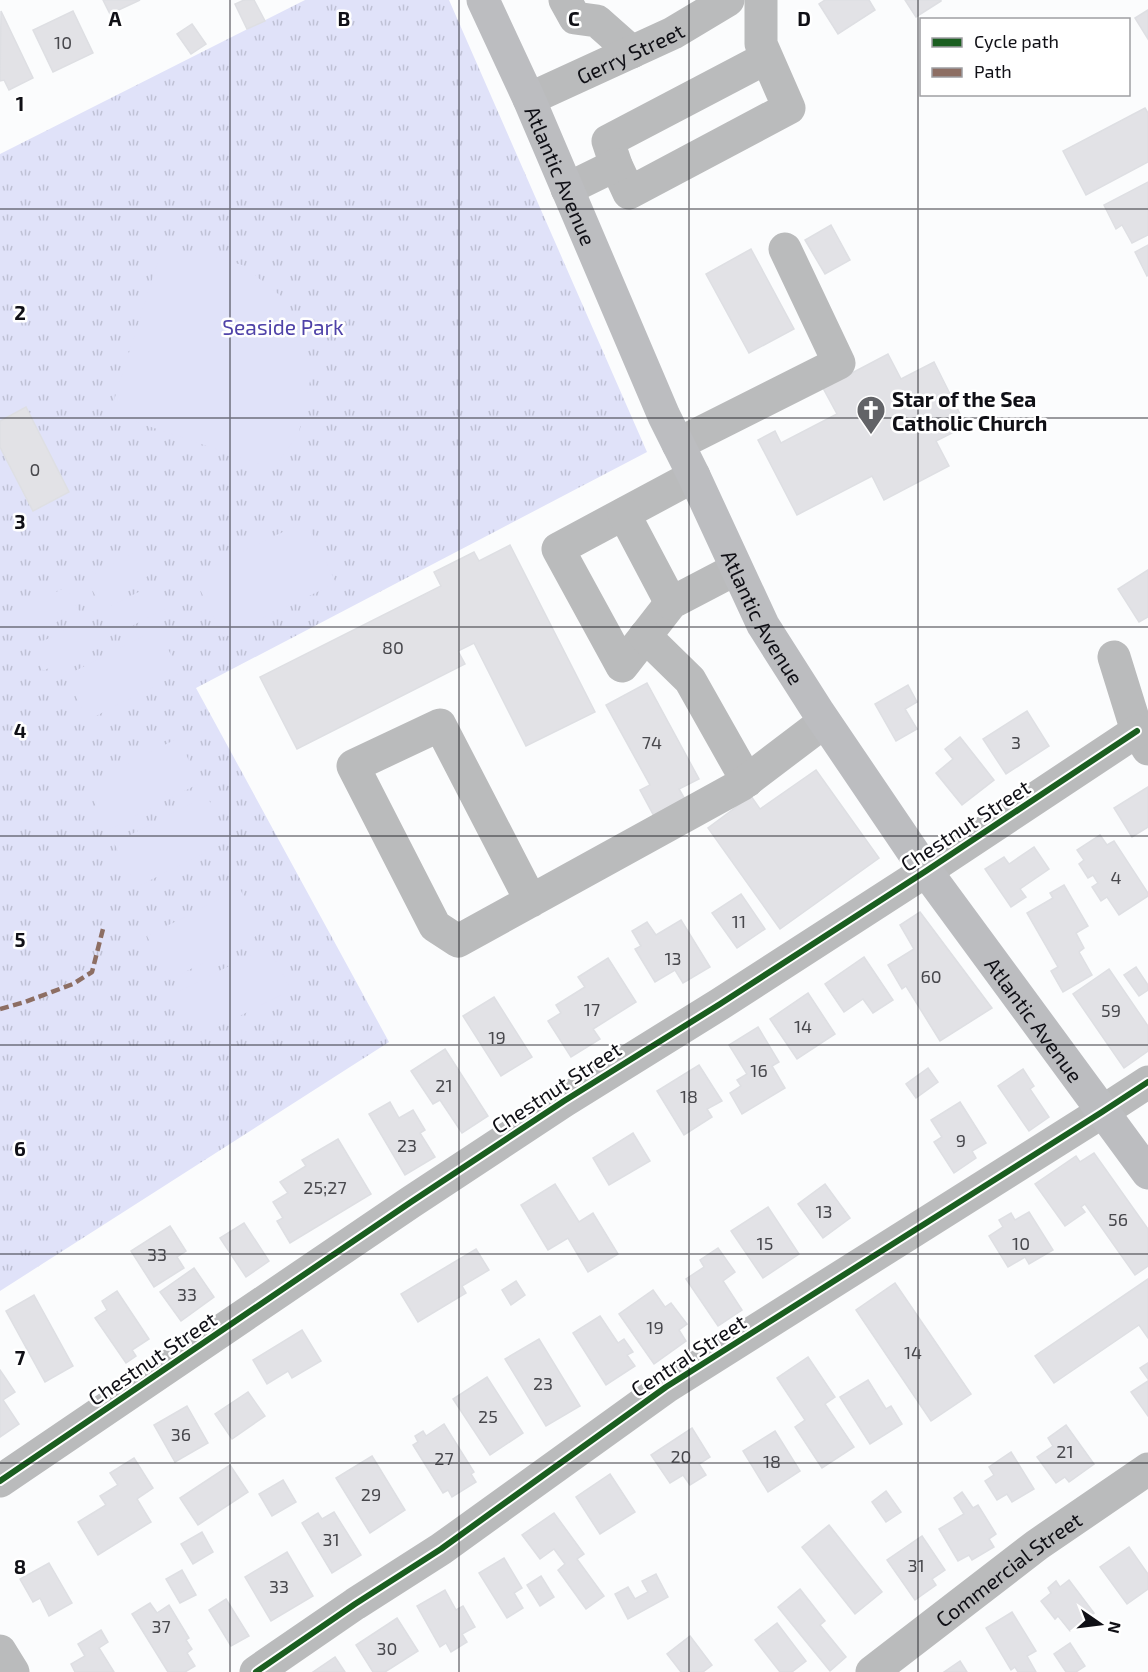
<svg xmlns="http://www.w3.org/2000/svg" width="1148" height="1672" font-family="'Exo 2',sans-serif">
<defs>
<pattern id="grass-tufts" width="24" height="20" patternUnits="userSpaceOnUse" patternTransform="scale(1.5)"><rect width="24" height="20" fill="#e0e2f9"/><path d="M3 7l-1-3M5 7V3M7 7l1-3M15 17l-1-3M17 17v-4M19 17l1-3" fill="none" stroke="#bfc1d5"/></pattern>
</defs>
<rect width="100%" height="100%" fill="#fbfcfd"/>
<!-- grass -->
<polygon fill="url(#grass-tufts)" points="305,0 449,0 647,452 196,688 389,1042 0,1291 0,154"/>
<!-- pitch -->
<g fill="#e0e2f9">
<polygon points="161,251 179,251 211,256 242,265 282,297 306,338 310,381 299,432 274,469 110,413"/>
<polygon points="306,521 336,583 223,637 193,575"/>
<polygon points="138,551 150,575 98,601 86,578"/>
<polygon points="155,584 167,608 114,635 102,610"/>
<polygon points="66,587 79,611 26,637 14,613"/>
<polygon points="84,621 95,645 43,671 31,647"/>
<polygon points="158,629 180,673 88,720 65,676"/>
<polygon points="178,738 200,783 108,830 86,786"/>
<polygon points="207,796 229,840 137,887 114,843"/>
<polygon points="240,889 262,933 169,980 147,936"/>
<polygon points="268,946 291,990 198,1037 176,993"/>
</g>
<!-- building -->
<g fill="#e2e2e6" stroke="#dedfe3" stroke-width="1.5">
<polygon points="103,0 140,0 110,14"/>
<polygon points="244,0 254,0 265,21 247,29 235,4"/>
<polygon points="825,0 869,0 875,10 838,34 819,4"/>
<polygon points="905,0 941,0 941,1 916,17"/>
<polygon points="1148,10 1148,39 1135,18"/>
<polygon points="1,11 33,78 9,90 4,80 0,81"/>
<polygon points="73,11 93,53 53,72 33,30"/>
<polygon points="192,24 206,44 191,54 177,34"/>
<polygon points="1145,108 1148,113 1148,162 1086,195 1063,151"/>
<polygon points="1148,182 1148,235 1132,243 1122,225 1116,229 1104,205"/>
<polygon points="831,225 850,260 825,274 805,240"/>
<polygon points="1148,245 1148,275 1147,276 1135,252"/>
<polygon points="751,249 794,329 749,353 706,274"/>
<polygon points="888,354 901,379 934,362 966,426 936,441 949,466 884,500 872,476 797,515 758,440 775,431 781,443 837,414 823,388"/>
<polygon points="26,407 69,492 33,511 0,447 0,421"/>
<polygon points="510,545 595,712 526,746 474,643 458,651 465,664 297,749 260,677 441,586 434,572 474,552 479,561"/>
<polygon points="1148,570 1148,617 1139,622 1118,589"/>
<polygon points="647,683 699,779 679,789 686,801 655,818 640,790 650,785 606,705"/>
<polygon points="908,685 917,702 905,709 917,729 896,741 875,704"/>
<polygon points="1027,711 1049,746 1006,774 983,739"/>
<polygon points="960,737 994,780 962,805 936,773 953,759 945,749"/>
<polygon points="816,770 879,858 780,929 708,828 751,796 760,809"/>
<polygon points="1148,787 1148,827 1132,837 1114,808"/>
<polygon points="1100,835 1107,845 1114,841 1148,893 1148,896 1119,915 1107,897 1101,901 1092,887 1098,883 1093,875 1088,878 1079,864 1084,860 1077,850"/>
<polygon points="1034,847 1049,869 1020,889 1026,897 1011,907 985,869 1004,857 1009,864"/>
<polygon points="1064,885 1088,926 1076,933 1084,948 1079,952 1092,975 1063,992 1051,971 1058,967 1027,913 1053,898 1050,893"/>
<polygon points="741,894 765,929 737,948 712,913"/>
<polygon points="920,912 992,1008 940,1041 906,986 902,989 888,965 914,949 900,925"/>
<polygon points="681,920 710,967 683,983 675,970 655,982 635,949 641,946 632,931 647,922 656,935"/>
<polygon points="864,957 893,1000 873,1013 863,999 844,1012 825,984"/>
<polygon points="608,958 636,1002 593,1029 600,1039 571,1057 548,1021 561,1013 556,1005 585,987 578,977"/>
<polygon points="1136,967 1148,985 1148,990 1139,996 1124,975"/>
<polygon points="1109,969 1148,1026 1148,1051 1124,1068 1073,994"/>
<polygon points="808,993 835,1034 797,1059 770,1019"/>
<polygon points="494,997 532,1057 501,1076 463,1016"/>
<polygon points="758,1027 779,1062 772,1066 785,1088 742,1114 730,1093 741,1086 737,1080 747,1074 729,1045"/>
<polygon points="445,1049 488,1116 462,1133 440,1100 433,1104 411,1071"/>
<polygon points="699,1065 722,1101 707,1109 712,1117 684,1135 657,1091"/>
<polygon points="928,1068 938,1082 916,1098 906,1084"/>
<polygon points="1023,1069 1034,1086 1030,1089 1049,1117 1029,1131 998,1086"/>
<polygon points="390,1102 399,1118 413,1110 425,1130 420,1133 435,1157 405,1175 369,1114"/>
<polygon points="960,1102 986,1143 972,1151 976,1158 954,1173 934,1142 942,1137 931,1120"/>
<polygon points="633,1133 650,1161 609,1185 593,1158"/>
<polygon points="338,1139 371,1194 290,1243 277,1221 283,1218 273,1202 288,1193 280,1182 306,1166 302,1160"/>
<polygon points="1094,1153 1148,1229 1148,1266 1135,1275 1085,1204 1081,1207 1085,1212 1065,1226 1035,1184 1076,1156 1080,1162"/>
<polygon points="555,1184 579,1222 593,1213 618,1254 588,1272 568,1238 548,1250 521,1205"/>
<polygon points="825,1184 850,1218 823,1238 798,1204"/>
<polygon points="768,1207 799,1254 763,1278 731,1231"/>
<polygon points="1029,1212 1053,1250 1029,1264 1025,1257 1008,1267 989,1236 1003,1227 999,1220 1011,1213 1015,1220"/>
<polygon points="244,1223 269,1261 246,1277 220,1238"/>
<polygon points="170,1226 186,1251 177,1257 184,1268 154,1287 131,1251"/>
<polygon points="718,1248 735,1272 723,1281 742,1310 718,1326 686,1279 704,1267 700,1260"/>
<polygon points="476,1249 489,1270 462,1286 466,1293 418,1322 401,1294"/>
<polygon points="194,1268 214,1297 181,1321 160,1292"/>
<polygon points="1148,1279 1148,1338 1139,1325 1054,1383 1035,1356"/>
<polygon points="516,1281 525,1295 511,1305 502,1290"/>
<polygon points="895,1283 971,1394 931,1421 856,1310"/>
<polygon points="653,1290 665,1307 671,1303 687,1324 679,1330 686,1341 654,1364 619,1314"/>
<polygon points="117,1291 149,1339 132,1350 136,1356 126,1363 95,1318 107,1310 102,1301"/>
<polygon points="34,1295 73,1366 45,1382 6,1311"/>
<polygon points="600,1316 618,1343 624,1339 633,1352 627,1355 635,1366 606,1385 573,1333"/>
<polygon points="302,1330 321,1361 292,1378 288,1371 267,1384 253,1360"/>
<polygon points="539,1339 580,1406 546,1426 505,1359"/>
<polygon points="808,1357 835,1397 825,1404 854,1447 822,1468 795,1427 805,1420 777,1378"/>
<polygon points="1148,1363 1148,1379 1140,1368"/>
<polygon points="0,1370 15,1392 3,1400 19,1424 0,1437"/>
<polygon points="487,1377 523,1433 490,1455 453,1399"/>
<polygon points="868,1380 886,1409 891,1406 902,1424 870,1444 840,1397"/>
<polygon points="1148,1381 1148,1416 1131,1392"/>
<polygon points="248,1392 265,1416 232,1439 215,1414"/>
<polygon points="187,1406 208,1443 175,1462 154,1425"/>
<polygon points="444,1424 474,1472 471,1474 476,1482 452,1497 448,1490 443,1493 413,1445 418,1442 415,1436 423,1431 426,1436"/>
<polygon points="1066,1425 1094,1464 1069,1482 1065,1477 1056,1483 1037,1457 1053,1446 1048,1438"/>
<polygon points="692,1428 710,1457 699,1464 706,1475 690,1485 683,1475 670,1483 651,1455"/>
<polygon points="775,1431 800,1471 768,1492 743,1451"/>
<polygon points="1011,1452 1034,1489 1012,1502 1007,1494 997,1500 985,1481 994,1475 989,1467"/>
<polygon points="372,1456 405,1510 370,1533 336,1478"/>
<polygon points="134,1458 153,1488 137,1499 151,1522 98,1555 78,1522 106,1505 100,1496 118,1485 110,1473"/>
<polygon points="230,1465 248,1492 198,1525 180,1498"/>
<polygon points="610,1474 635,1512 600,1534 576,1497"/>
<polygon points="283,1480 296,1502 272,1516 259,1494"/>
<polygon points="886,1491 901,1512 886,1522 872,1502"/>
<polygon points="962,1492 973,1508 978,1505 996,1534 989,1539 994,1547 972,1560 969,1555 958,1561 939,1529 964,1514 954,1498"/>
<polygon points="334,1512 361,1555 332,1573 302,1523 318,1513 322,1519"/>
<polygon points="554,1513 584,1554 577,1559 604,1596 586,1609 558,1570 565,1564 554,1549 540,1559 522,1535"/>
<polygon points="829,1525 882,1592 855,1614 802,1547"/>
<polygon points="202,1532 213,1552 193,1564 181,1544"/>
<polygon points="922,1536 945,1570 932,1579 936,1585 915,1600 887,1560"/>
<polygon points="1129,1547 1148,1574 1148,1589 1127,1604 1100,1567"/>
<polygon points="287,1552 313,1596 271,1621 245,1577"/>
<polygon points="504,1558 522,1588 514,1593 523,1608 507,1618 479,1573"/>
<polygon points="49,1563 72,1603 49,1616 40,1598 33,1602 20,1579"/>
<polygon points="182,1570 196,1595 180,1603 166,1579"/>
<polygon points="656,1574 668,1597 628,1619 615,1594 628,1587 635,1599 648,1592 642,1581"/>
<polygon points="541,1576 554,1597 540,1606 527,1585"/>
<polygon points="1069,1580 1094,1613 1070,1631 1058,1616 1055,1619 1041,1601 1051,1593 1048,1588 1056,1581 1060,1587"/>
<polygon points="800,1589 825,1621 820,1625 846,1657 830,1671 778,1607"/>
<polygon points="445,1590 456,1610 463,1606 475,1627 462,1634 467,1642 451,1652 446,1643 440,1647 417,1606"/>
<polygon points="226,1599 249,1636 231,1646 209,1610"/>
<polygon points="150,1603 157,1613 169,1605 189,1638 186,1640 192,1649 187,1653 195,1666 185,1672 168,1672 132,1614"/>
<polygon points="1012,1612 1036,1651 1027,1656 1036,1672 1018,1672 1015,1667 1011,1670 986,1628"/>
<polygon points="397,1618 418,1651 385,1672 373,1672 356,1645"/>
<polygon points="777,1623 806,1661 792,1672 780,1672 755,1640"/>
<polygon points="101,1630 108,1642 99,1648 114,1672 75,1672 71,1664 85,1656 78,1644"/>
<polygon points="690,1636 712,1665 703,1672 681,1672 667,1654"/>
<polygon points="1070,1643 1085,1666 1076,1672 1066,1672 1054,1654"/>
<polygon points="335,1657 345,1672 313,1672"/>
<polygon points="960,1661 967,1672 944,1672"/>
</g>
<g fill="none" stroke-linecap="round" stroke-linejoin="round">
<!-- minor -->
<g stroke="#babbbc" stroke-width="33">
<polyline points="565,0 575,18 597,21 632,52"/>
<polyline points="761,0 761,44 789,108 629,193 616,165 608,141 766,58"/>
<path id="s1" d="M 529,99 L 673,33 L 728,0"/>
<polyline points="567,189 616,165"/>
<polyline points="678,444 839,363 785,249"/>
<polyline points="694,476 558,549 622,666 671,603 736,569"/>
<polyline points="624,514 671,603"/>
<polyline points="645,636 690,680 747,781"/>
<polyline points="1114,657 1137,731 1148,749"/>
<polyline points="531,901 440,725 353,766 435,926 458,941 741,785 824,722"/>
<polyline points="0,1481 411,1202 564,1101 720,1004 926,871 1137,731"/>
<polyline points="0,1651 13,1672"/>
<polyline points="256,1672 355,1604 441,1549 666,1387 1102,1112 1148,1082"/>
<path id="s2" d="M 872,1672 L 1037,1545 L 1148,1469"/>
</g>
<!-- major -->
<path stroke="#bcbdc0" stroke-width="33" id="s3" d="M 483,0 L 529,99 L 664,416 L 694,476 L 763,625 L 819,713 L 926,871 L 1148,1173"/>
<!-- quiet -->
<polyline stroke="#8d6e63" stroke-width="4.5" stroke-dasharray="9 4.5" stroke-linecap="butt" points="0,1009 25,1002 73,984 92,972 104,925"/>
<!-- cycleway casing -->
<g stroke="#fff" stroke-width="10">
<g id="cycleway">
<polyline points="0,1481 411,1202 564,1101 720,1004 926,871 1137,731"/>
<polyline points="256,1672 355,1604 441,1549 666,1387 1102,1112 1148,1082"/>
</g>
</g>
<!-- cycleway -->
<use href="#cycleway" stroke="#1b5e20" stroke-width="6"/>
</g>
<!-- grid -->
<path fill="none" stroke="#101016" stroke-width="1.5" stroke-opacity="0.55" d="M 230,0 L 230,1672M 459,0 L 459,1672M 689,0 L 689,1672M 918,0 L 918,1672M 0,209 L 1148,209M 0,418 L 1148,418M 0,627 L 1148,627M 0,836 L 1148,836M 0,1045 L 1148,1045M 0,1254 L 1148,1254M 0,1463 L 1148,1463"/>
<!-- icons -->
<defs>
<g id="church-pin" transform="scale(1.5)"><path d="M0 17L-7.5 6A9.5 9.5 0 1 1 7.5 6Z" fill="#626367" stroke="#fff"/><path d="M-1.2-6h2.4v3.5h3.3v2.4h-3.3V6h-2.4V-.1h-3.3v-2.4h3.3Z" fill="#fff"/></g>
</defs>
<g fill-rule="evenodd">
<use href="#church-pin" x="871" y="410"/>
</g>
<g text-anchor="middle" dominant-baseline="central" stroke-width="5" stroke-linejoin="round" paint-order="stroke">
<!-- number labels -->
<g font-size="18" fill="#48484d">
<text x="63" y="42">10</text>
<text x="35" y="469">0</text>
<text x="393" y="647">80</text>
<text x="652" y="742">74</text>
<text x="1016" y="742">3</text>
<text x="1116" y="877">4</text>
<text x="739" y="921">11</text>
<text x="673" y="958">13</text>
<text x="931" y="976">60</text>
<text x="592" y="1009">17</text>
<text x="1111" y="1010">59</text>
<text x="803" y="1026">14</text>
<text x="497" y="1037">19</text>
<text x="759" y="1070">16</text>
<text x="444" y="1085">21</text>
<text x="689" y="1096">18</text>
<text x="961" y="1140">9</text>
<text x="407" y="1145">23</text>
<text x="325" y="1187">25;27</text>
<text x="824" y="1211">13</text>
<text x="1118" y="1219">56</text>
<text x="765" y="1243">15</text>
<text x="1021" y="1243">10</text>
<text x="157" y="1254">33</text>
<text x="187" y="1294">33</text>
<text x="655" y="1327">19</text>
<text x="913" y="1352">14</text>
<text x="543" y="1383">23</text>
<text x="488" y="1416">25</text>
<text x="181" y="1434">36</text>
<text x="1065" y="1451">21</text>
<text x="681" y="1456">20</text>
<text x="444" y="1458">27</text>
<text x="772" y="1461">18</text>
<text x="371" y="1494">29</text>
<text x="331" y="1539">31</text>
<text x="916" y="1565">31</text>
<text x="279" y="1586">33</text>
<text x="161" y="1626">37</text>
<text x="387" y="1648">30</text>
</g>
<!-- street labels -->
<g font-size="21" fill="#101016" stroke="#fff">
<text stroke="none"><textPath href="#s1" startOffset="111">Gerry Street</textPath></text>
<text stroke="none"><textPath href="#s3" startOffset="192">Atlantic Avenue</textPath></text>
<text stroke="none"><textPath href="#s3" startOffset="678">Atlantic Avenue</textPath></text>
<text transform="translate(965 825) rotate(-33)">Chestnut Street</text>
<text stroke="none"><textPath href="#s3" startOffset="1164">Atlantic Avenue</textPath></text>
<text transform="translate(556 1087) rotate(-33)">Chestnut Street</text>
<text transform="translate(688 1355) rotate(-33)">Central Street</text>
<text transform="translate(152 1358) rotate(-34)">Chestnut Street</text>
<text stroke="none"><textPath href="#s2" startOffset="171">Commercial Street</textPath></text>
</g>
<!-- park labels -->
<g font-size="21" fill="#4f42a8" stroke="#fff">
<text x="283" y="326">Seaside Park</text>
</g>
<!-- poi labels -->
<g font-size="21" font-weight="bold" fill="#101016" stroke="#fff" text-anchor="start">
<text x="892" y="398">Star of the Sea<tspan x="892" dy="24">Catholic Church</tspan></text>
</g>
</g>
<g font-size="20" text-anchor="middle" font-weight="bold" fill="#101016" stroke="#fff" stroke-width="5" stroke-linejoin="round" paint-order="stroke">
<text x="115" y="26">A</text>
<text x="344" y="26">B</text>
<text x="574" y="26">C</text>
<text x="804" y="26">D</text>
<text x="20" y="111">1</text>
<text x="20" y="320">2</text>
<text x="20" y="529">3</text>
<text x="20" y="738">4</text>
<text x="20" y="947">5</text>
<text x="20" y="1156">6</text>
<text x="20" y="1365">7</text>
<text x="20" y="1574">8</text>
</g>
<!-- legend -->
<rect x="920" y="18" width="210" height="78" fill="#ffffff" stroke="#9f9fa2" stroke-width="1.5"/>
<rect x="932" y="38" width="30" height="9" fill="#1b5e20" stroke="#9f9fa2" stroke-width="1.5"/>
<text x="974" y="48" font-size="18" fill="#101016">Cycle path</text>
<rect x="932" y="68" width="30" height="9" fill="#8d6e63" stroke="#9f9fa2" stroke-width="1.5"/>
<text x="974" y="78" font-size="18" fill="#101016">Path</text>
<!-- north arrow -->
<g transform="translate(1100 1624) rotate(104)" stroke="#ffffff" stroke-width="4.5" paint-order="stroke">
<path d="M0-4.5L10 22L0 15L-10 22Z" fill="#101016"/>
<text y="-9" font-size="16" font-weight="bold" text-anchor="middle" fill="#101016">N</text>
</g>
</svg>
